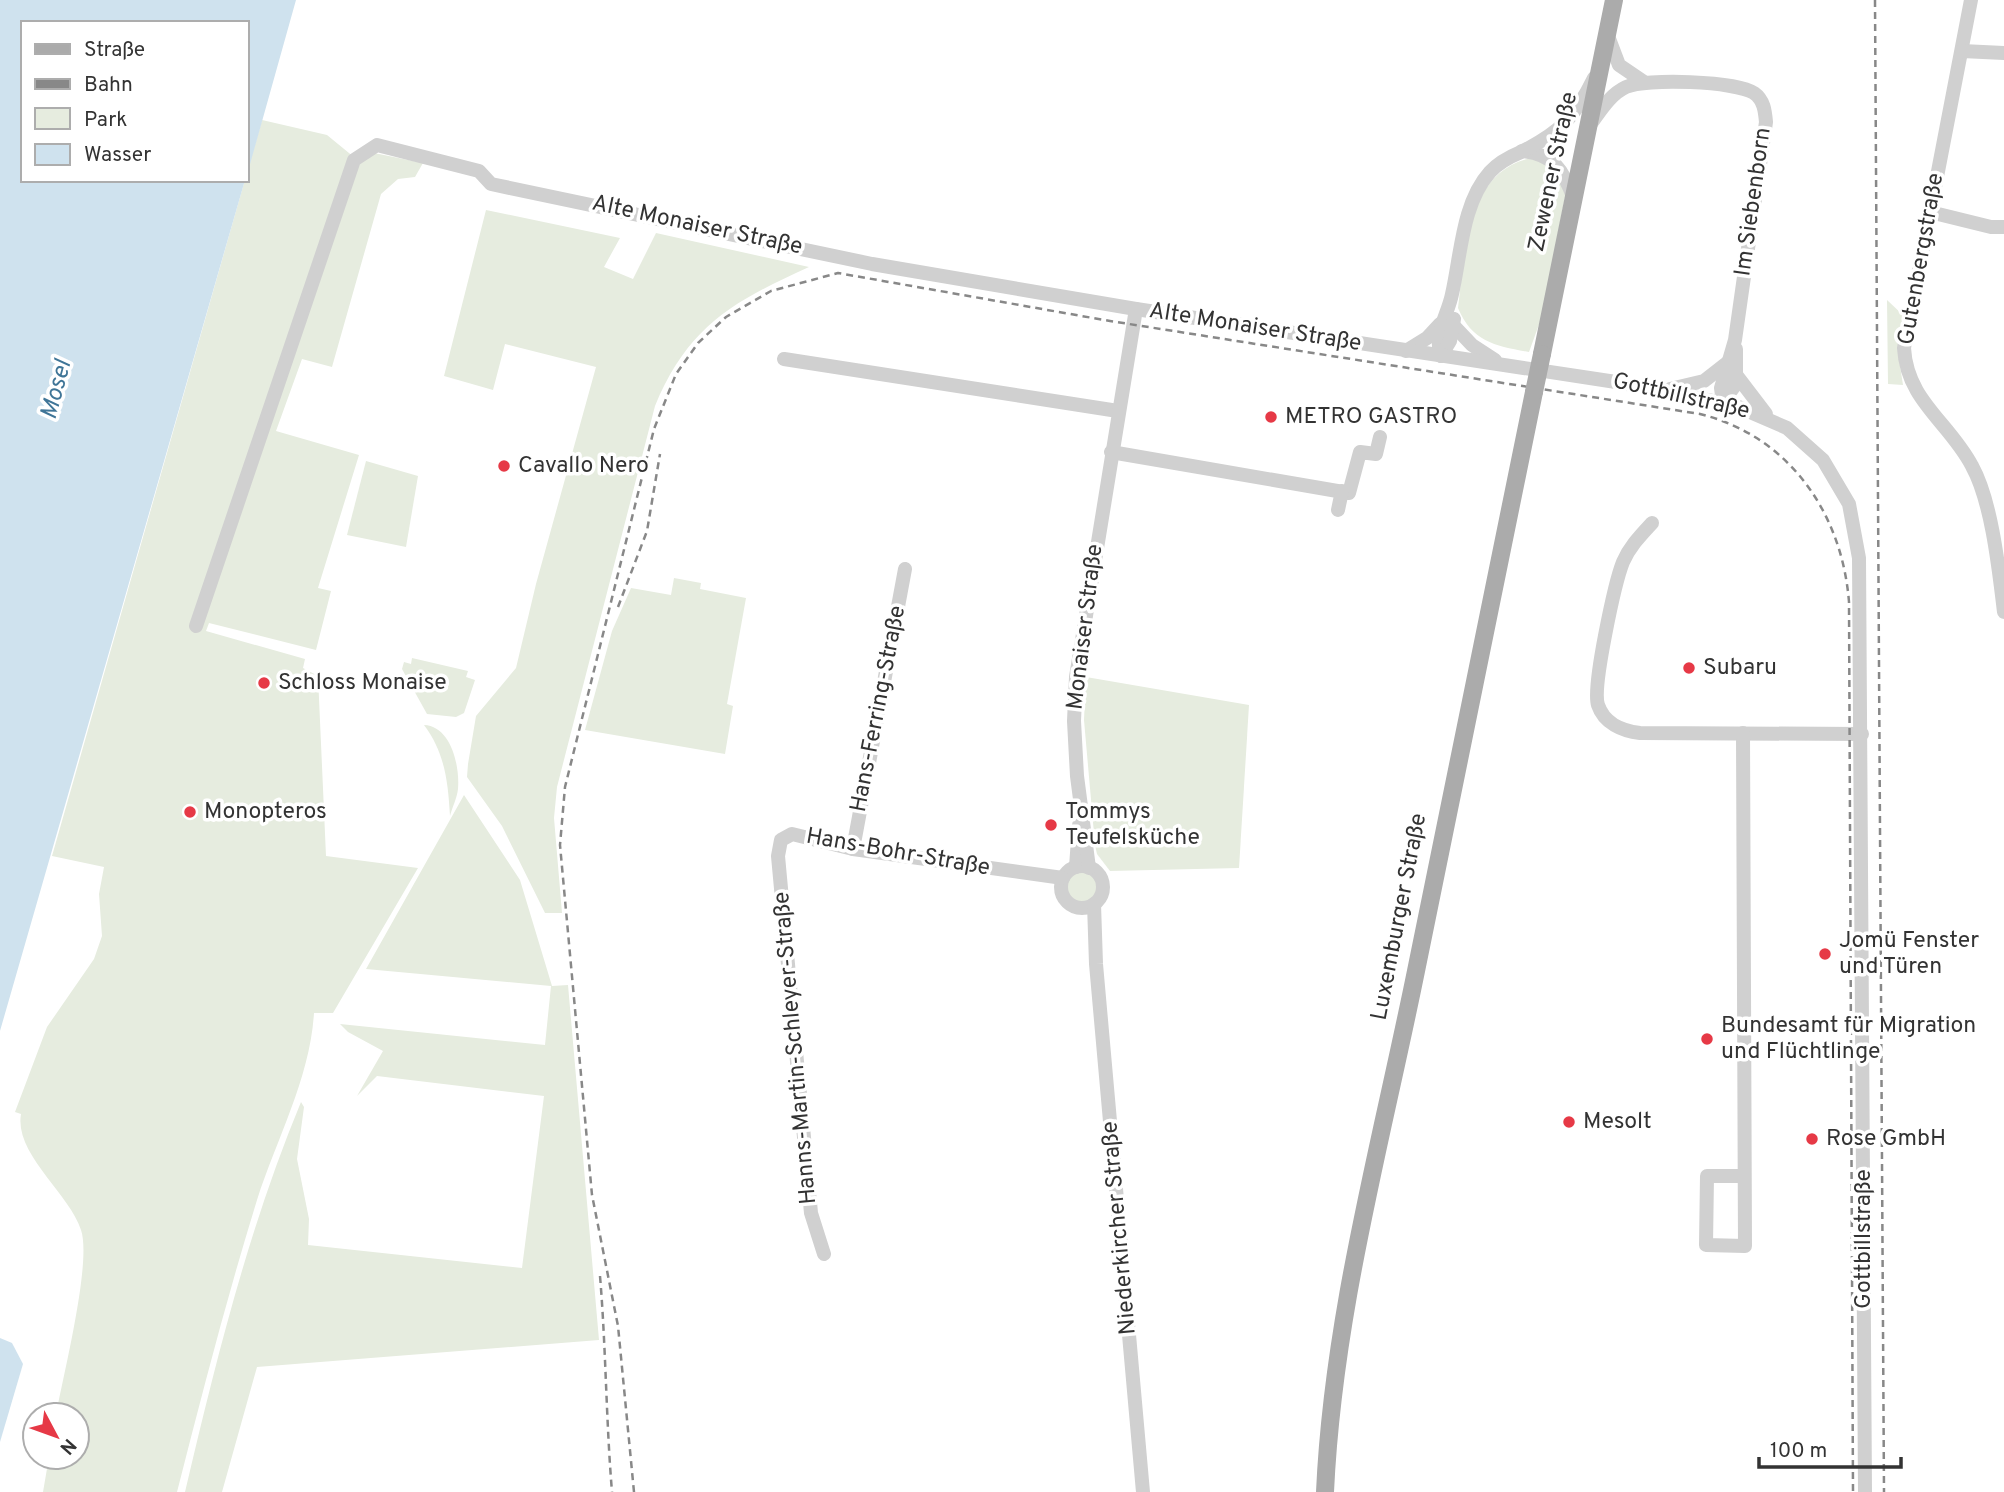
<svg xmlns="http://www.w3.org/2000/svg" width="2004" height="1492" font-family="Overpass,sans-serif">
<rect width="100%" height="100%" fill="#fff"/>
<!-- green -->
<g fill="#e6ecdf">
<path d="M 262,120 L 327,135 L 360,162 L 374,153 L 423,163 L 415,177 L 398,179 L 381,194 L 332,367 L 302,359 L 276,431 L 359,455 L 318,588 L 331,591 L 316,650 L 209,623 L 206,631 L 305,659 L 303,668 L 318,676 L 326,856 L 418,868 L 333,1013 L 314,1013 C 310,1078 277,1138 257,1200 C 227,1297 202,1394 177,1492 L 43,1492 L 49,1457 L 77,1457 L 77,1415 L 56,1415 C 63,1376 92,1262 81,1230 C 69,1193 14,1154 21,1114 L 15,1112 L 47,1027 L 94,959 L 102,936 L 99,894 L 104,867 L 52,856 Z"/>
<path d="M 1537,157 L 1546,161 L 1566,192 L 1541,319 L 1529,352 C 1496,346 1472,342 1458,308 C 1465,251 1466,167 1537,157 Z"/>
<path d="M 486,210 L 620,238 L 604,267 L 633,279 L 656,233 L 809,267 C 734,301 688,326 655,406 L 557,787 L 554,818 L 562,913 L 545,913 L 502,826 L 467,777 L 468,764 L 476,716 L 516,668 L 536,584 L 596,367 L 505,344 L 493,390 L 444,376 Z"/>
<polygon points="1887,300 1905,317 1895,339 1899,341 1898,353 1903,385 1888,384"/>
<polygon points="366,461 418,476 406,547 347,535"/>
<polygon points="674,578 701,583 700,589 746,598 727,704 733,706 725,754 585,730 612,631 631,588 671,595"/>
<polygon points="412,658 468,671 466,677 475,680 464,713 456,717 427,714 402,669 404,662 411,664"/>
<polygon points="1086,677 1249,705 1239,868 1110,871 1097,854 1095,845 1084,720"/>
<path d="M 424,725 C 451,726 460,766 458,789 C 457,798 452,808 450,816 C 448,782 445,753 424,725 Z"/>
<path d="M 464,795 L 520,880 L 552,986 L 568,985 L 599,1340 L 257,1367 L 222,1492 L 185,1492 C 216,1360 249,1227 301,1102 L 304,1107 L 297,1159 L 309,1219 L 308,1245 L 522,1268 L 544,1096 L 377,1076 L 357,1096 L 383,1051 L 348,1032 L 340,1024 L 545,1045 L 551,986 L 366,969 Z"/>
<circle cx="1082" cy="887" r="15"/>
</g>
<!-- water -->
<g fill="#cfe2ee">
<polygon points="0,0 296,0 247,175 247,23 23,23 23,180 245,180 0,1031"/>
<polygon points="0,1338 12,1343 23,1364 0,1442"/>
</g>
<g fill="none" stroke-linecap="round" stroke-linejoin="round">
<!-- minor -->
<g stroke="#d0d0d0" stroke-width="14">
<path d="M 1971,0 L 1904,348 C 1907,401 1949,422 1972,466 C 1992,502 1999,571 2004,612"/>
<polyline points="1608,36 1619,65 1644,82"/>
<polyline points="1962,51 2004,53"/>
<path d="M 1589,126 C 1600,112 1609,95 1626,87 C 1645,78 1736,81 1754,93 C 1764,100 1765,111 1766,122 L 1735,340 L 1721,388 L 1723,402"/>
<path d="M 1522,151 C 1554,154 1563,170 1574,199"/>
<polyline points="1930,212 1991,227 2004,227"/>
<polyline points="1454,326 1472,345 1495,360"/>
<polyline points="1406,351 1427,338 1440,324"/>
<path d="M 1441,356 C 1433,334 1448,315 1452,294 C 1461,255 1462,203 1490,172 C 1499,162 1509,157 1521,152 C 1560,133 1575,117 1594,78"/>
<polyline points="1441,356 1450,341 1454,319"/>
<polyline points="784,359 1118,411"/>
<polyline points="1737,376 1766,414"/>
<polyline points="1670,389 1704,381 1727,363"/>
<polyline points="1723,402 1736,384 1736,349"/>
<polyline points="1111,452 1349,493 1360,452 1376,454 1380,437"/>
<polyline points="1338,510 1342,491"/>
<path d="M 1652,523 C 1641,535 1630,546 1623,562 C 1615,582 1592,687 1598,705 C 1604,723 1622,731 1640,733 L 1862,734"/>
<polyline points="196,626 354,160 377,145 479,171 491,184 872,264 1136,309 1616,382 1734,405 1787,428 1823,460 1849,504 1859,558 1865,1492"/>
<polyline points="1743,733 1745,1246 1706,1245 1707,1176 1744,1176"/>
<polyline points="853,849 905,569"/>
<circle cx="1082" cy="887" r="21"/>
<polyline points="1076,867 1079,825"/>
<polyline points="1089,868 1077,776 1074,721 1076,677 1136,309"/>
<polyline points="1094,904 1096,964 1143,1492"/>
<polyline points="824,1254 811,1213 778,856 781,840 792,834 853,849 1063,878"/>
</g>
<!-- major -->
<g stroke="#ababab" stroke-width="18">
<polyline points="1542,354 1614,0"/>
<path d="M 1325,1492 C 1333,1315 1381,1144 1416,971 C 1456,778 1494,585 1534,392"/>
</g>
<!-- rail -->
<g stroke="#888" stroke-width="2.5" stroke-dasharray="7 5" stroke-linecap="butt">
<polyline points="1875,0 1884,1492"/>
<polyline points="618,607 647,531 660,454"/>
<path d="M 600,1276 C 606,1348 606,1420 612,1492"/>
<path d="M 634,1492 L 618,1326 L 592,1195 L 560,845 L 565,787 L 654,429 L 676,374 L 698,343 L 726,317 L 771,291 L 838,273 L 1110,321 L 1700,414 C 1789,436 1842,513 1849,602 L 1853,1492"/>
</g>
<!-- major-bridge -->
<polyline stroke="#ababab" stroke-width="18" points="1534,392 1542,354"/>
</g>
<!-- markers -->
<g fill="#e63946" stroke="#fff" stroke-width="2.5">
<circle cx="1271" cy="417" r="7"/>
<circle cx="504" cy="466" r="7"/>
<circle cx="1689" cy="668" r="7"/>
<circle cx="264" cy="683" r="7"/>
<circle cx="190" cy="812" r="7"/>
<circle cx="1051" cy="825" r="7"/>
<circle cx="1825" cy="954" r="7"/>
<circle cx="1707" cy="1039" r="7"/>
<circle cx="1569" cy="1122" r="7"/>
<circle cx="1812" cy="1139" r="7"/>
</g>
<g text-anchor="middle" dominant-baseline="central" stroke-width="7" stroke-linejoin="round" paint-order="stroke">
<!-- street labels -->
<g font-size="23" fill="#333" stroke="#fff">
<text transform="translate(1554 172) rotate(-78)">Zewener Straße</text>
<text transform="translate(1754 202) rotate(-82)">Im Siebenborn</text>
<text transform="translate(697 226) rotate(12)">Alte Monaiser Straße</text>
<text transform="translate(1922 259) rotate(-80)">Gutenbergstraße</text>
<text transform="translate(1255 328) rotate(9)">Alte Monaiser Straße</text>
<text transform="translate(1681 397) rotate(13)">Gottbillstraße</text>
<text transform="translate(1086 627) rotate(-83)">Monaiser Straße</text>
<text transform="translate(879 709) rotate(-79)">Hans-Ferring-Straße</text>
<text transform="translate(898 853) rotate(10)">Hans-Bohr-Straße</text>
<text transform="translate(1400 917) rotate(-79)">Luxemburger Straße</text>
<text transform="translate(796 1048) rotate(-95)">Hanns-Martin-Schleyer-Straße</text>
<text transform="translate(1120 1228) rotate(-95)">Niederkircher Straße</text>
<text transform="translate(1864 1239) rotate(-90)">Gottbillstraße</text>
</g>
<!-- poi labels -->
<g font-size="23" fill="#333" stroke="#fff" text-anchor="start">
<text x="1285" y="417">METRO GASTRO</text>
<text x="518" y="466">Cavallo Nero</text>
<text x="1703" y="668">Subaru</text>
<text x="278" y="683">Schloss Monaise</text>
<text x="204" y="812">Monopteros</text>
<text x="1065" y="812">Tommys<tspan x="1065" dy="26">Teufelsküche</tspan></text>
<text x="1839" y="941">Jomü Fenster<tspan x="1839" dy="26">und Türen</tspan></text>
<text x="1721" y="1026">Bundesamt für Migration<tspan x="1721" dy="26">und Flüchtlinge</tspan></text>
<text x="1583" y="1122">Mesolt</text>
<text x="1826" y="1139">Rose GmbH</text>
</g>
<!-- water labels -->
<g font-size="24" font-style="italic" fill="#3f7597" stroke="#fff">
<text transform="translate(57 390) rotate(-75)">Mosel</text>
</g>
</g>
<!-- legend -->
<rect x="21" y="21" width="228" height="161" fill="#ffffff" stroke="#adadad" stroke-width="2"/>
<rect x="35" y="44" width="35" height="10" fill="#ababab" stroke="#adadad" stroke-width="2"/>
<text x="84" y="56" font-size="21" fill="#333333">Straße</text>
<rect x="35" y="79" width="35" height="10" fill="#888888" stroke="#adadad" stroke-width="2"/>
<text x="84" y="91" font-size="21" fill="#333333">Bahn</text>
<rect x="35" y="108" width="35" height="21" fill="#e6ecdf" stroke="#adadad" stroke-width="2"/>
<text x="84" y="126" font-size="21" fill="#333333">Park</text>
<rect x="35" y="144" width="35" height="21" fill="#cfe2ee" stroke="#adadad" stroke-width="2"/>
<text x="84" y="161" font-size="21" fill="#333333">Wasser</text>
<!-- north arrow -->
<g transform="translate(56 1436) rotate(131)"><circle r="33" fill="#ffffff" stroke="#adadad" stroke-width="2"/>
<path d="M0-5L12 26L0 18L-12 26Z" fill="#e63946"/>
<text y="-10" font-size="19" font-weight="bold" text-anchor="middle" fill="#333333">N</text>
</g>
<!-- scale -->
<path d="M1759 1457v10h142v-10" fill="none" stroke="#333333" stroke-width="3.5"/>
<text x="1770" y="1457" font-size="21" fill="#333333" stroke="#ffffff" stroke-width="5" paint-order="stroke">100 m</text>
</svg>
